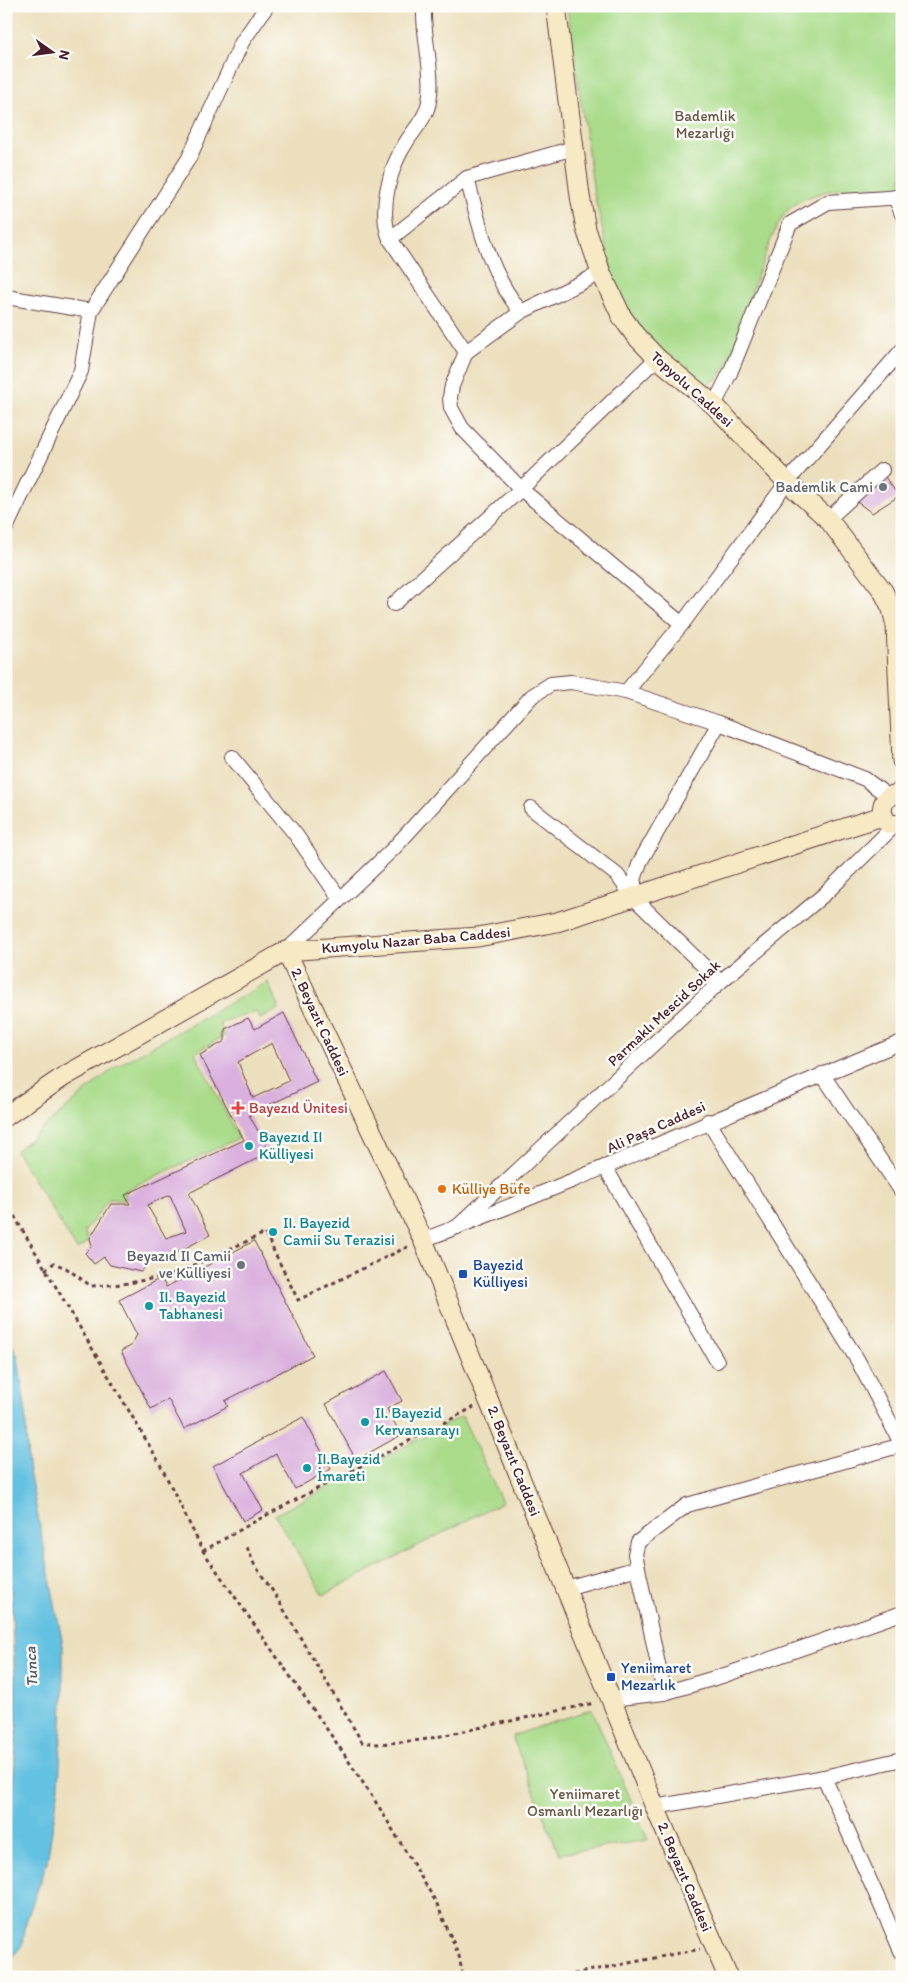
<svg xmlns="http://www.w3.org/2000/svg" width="908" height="1983" font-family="Itim,sans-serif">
<rect width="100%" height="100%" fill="#fdfcf7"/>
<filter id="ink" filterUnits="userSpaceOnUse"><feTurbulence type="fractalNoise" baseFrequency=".02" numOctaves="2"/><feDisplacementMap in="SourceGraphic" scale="10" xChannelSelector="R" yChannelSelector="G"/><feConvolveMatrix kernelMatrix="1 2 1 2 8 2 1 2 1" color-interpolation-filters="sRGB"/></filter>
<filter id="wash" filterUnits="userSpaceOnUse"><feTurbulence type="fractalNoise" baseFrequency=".0096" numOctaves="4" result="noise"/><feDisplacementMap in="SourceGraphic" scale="20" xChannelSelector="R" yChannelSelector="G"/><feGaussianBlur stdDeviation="1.12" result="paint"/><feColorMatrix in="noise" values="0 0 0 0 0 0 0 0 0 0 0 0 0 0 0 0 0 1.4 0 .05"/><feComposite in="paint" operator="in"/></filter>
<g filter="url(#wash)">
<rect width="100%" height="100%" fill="#ecdfbd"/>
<!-- green -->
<g fill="#a9db8a" stroke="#7a7d5a">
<path d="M 567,6 L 902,6 L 902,188 C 866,187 817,184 788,210 C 772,226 750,296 743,319 C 740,332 727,370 718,378 C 713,382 706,385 701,388 L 646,335 L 618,298 L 594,193 Z"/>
<polygon points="268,982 279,1009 260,1019 257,1012 220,1022 224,1036 195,1053 239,1138 126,1190 125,1200 109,1199 85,1231 88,1242 77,1250 16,1151 115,1067"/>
<polygon points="462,1416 502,1502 323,1595 275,1515"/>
<polygon points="592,1709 648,1840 559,1854 512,1736"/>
</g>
<!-- water -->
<polygon fill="#63c1e1" stroke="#567086" points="6,1332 18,1357 25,1406 28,1466 63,1645 63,1702 59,1786 47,1862 26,1922 23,1944 6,1965 6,1837 11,1812 17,1727 10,1567 6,1548"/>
<g id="blocks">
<!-- building -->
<g fill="#dab1de" fill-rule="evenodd">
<polygon points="885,477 899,496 872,513 857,502"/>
<path d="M 284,1013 L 317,1082 L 249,1115 L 270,1152 L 189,1193 L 210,1235 L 161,1261 L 156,1255 L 141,1272 L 110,1265 L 104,1257 L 94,1264 L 85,1253 L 92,1246 L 90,1238 L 111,1204 L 130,1204 L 125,1195 L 244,1140 L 200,1055 L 225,1041 L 225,1029 L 248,1018 L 255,1029 ZM 272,1043 L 289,1081 L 253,1098 L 238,1062 ZM 170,1195 L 186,1231 L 166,1238 L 147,1205 Z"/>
<polygon points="254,1241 313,1355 225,1401 228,1406 184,1429 168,1399 151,1409 121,1351 131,1346 137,1335 119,1300 161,1278 166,1287"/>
<polygon points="386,1371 402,1401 387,1409 401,1435 356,1460 326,1404"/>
<polygon points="303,1417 331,1469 295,1489 276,1454 243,1473 263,1510 243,1521 213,1466"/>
</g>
</g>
</g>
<g filter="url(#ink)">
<use href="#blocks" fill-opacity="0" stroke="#623c41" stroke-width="1"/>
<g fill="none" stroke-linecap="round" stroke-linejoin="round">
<!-- street casing -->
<g stroke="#623c41" stroke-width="16">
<g id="street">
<path d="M 424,6 C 422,38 437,80 427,109 C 423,121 414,130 407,141 C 390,166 378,210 390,239 L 466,352 L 452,386 L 450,397 L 451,408 L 462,428 L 521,489 L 682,624"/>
<path d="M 467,178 C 480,227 489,273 521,312"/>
<polyline points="895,197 902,214"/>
<polyline points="390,239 467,178 574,148"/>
<polyline points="6,297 91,311"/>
<polyline points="466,352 521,312 601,273"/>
<polyline points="714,405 730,373 790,224 828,202 902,197"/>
<polyline points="828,519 882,470"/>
<polyline points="6,528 81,371 91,311 189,158 242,42 267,6"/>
<polyline points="394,604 521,489 657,358"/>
<polyline points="626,692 682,624 787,482 902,350"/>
<polyline points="719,723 865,779 889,797"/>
<polyline points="232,757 296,835 340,899"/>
<polyline points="531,808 617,875 634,898 720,982"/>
<polyline points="286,951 394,848 532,696 551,684 571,682 626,692 719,723 640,862 634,880 634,898"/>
<polyline points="822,1074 902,1192"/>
<polyline points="708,1121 857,1359 902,1445"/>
<polyline points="605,1167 717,1361"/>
<polyline points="457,1227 720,982 826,893 894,826"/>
<path d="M 423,1240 C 584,1179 742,1107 902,1042"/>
<polyline points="566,1588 638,1568"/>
<polyline points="664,1693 635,1554 638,1542 687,1505 902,1445"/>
<polyline points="611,1699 664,1693 725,1675 902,1613"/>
<polyline points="824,1777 902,1953"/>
<polyline points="655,1807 824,1777 902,1759"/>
</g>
</g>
<!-- secondary casing -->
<g stroke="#623c41" stroke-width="21">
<g id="secondary">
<polyline points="556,6 580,196 586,229 601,273 622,317 635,335 657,358 714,405 787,482 828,519 883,591 892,609 896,626 902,761"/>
<path d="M 902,795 C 883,791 876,812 889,824 L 902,825"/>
<polyline points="286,951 423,1240 655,1807 728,1977"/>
<polyline points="6,1116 63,1077 286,951 478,937 557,922 882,816"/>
</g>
</g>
<!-- path -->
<g stroke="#623c41" stroke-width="3" stroke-dasharray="4 4" stroke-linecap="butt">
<polyline points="6,1202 159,1462 203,1551 340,1748 379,1807 436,1902 459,1956 463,1977"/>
<polyline points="45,1270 54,1263 66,1268 91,1286 123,1284 172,1275 265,1233 298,1300 409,1246"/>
<polyline points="247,1547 254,1564 274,1593 362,1742 378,1744 422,1740 595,1703"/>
<polyline points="203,1551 261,1518 474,1407"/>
<polyline points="558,1977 700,1949"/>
</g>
<!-- street -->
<use href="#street" stroke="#fff" stroke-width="14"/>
<!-- secondary -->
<use href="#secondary" stroke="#f6e9c3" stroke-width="19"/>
</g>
</g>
<!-- markers -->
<g fill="#6b7280" stroke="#fdfcf7" stroke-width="2">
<circle cx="883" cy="487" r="5"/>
<circle cx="241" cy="1265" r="5"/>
</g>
<path fill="#e0444e" stroke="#fdfcf7" stroke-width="2" d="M235.5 1100.5h5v5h5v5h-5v5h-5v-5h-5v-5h5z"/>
<g fill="#0f9aa8" stroke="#fdfcf7" stroke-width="2">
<circle cx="249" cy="1146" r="5"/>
<circle cx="273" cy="1232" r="5"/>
<circle cx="149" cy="1306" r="5"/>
<circle cx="365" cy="1422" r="5"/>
<circle cx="307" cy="1468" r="5"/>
</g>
<circle fill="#e8710a" stroke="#fdfcf7" stroke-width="2" cx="442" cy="1189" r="5"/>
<g fill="#1a4fb4" stroke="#fdfcf7" stroke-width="2">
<rect x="458" y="1269" width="10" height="10" rx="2.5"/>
<rect x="606" y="1672" width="10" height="10" rx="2.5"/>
</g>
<g text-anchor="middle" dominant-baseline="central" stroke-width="5" stroke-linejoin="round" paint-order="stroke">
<!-- park labels -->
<g font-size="15" fill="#665748" stroke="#fdfcf7">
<text x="705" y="116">Bademlik<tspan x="705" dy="17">Mezarlığı</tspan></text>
<text x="585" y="1794">Yeniimaret<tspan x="585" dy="17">Osmanlı Mezarlığı</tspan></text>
</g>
<!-- street labels -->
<g font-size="15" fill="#4a1f2b" stroke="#fdfcf7">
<text transform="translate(692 389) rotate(42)">Topyolu Caddesi</text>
<text transform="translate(416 940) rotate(-5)">Kumyolu Nazar Baba Caddesi</text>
<text transform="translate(664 1013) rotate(-43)">Parmaklı Mescid Sokak</text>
<text transform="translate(320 1022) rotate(65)">2. Beyazıt Caddesi</text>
<text transform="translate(656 1127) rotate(-24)">Ali Paşa Caddesi</text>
<text transform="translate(514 1461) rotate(68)">2. Beyazıt Caddesi</text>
<text transform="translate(685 1877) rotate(67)">2. Beyazıt Caddesi</text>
</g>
<!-- worship labels -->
<g font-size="15" fill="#5b616d" stroke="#fdfcf7" text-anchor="end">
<text x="873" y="487">Bademlik Cami</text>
<text x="231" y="1256">Beyazıd II Camii<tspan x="231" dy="17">ve Külliyesi</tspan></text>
</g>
<!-- health labels -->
<g font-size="15" fill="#be3a42" stroke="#fdfcf7" text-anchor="start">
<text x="249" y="1108">Bayezıd Ünitesi</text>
</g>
<!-- culture labels -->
<g font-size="15" fill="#0d838f" stroke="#fdfcf7" text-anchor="start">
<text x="259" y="1137">Bayezıd II<tspan x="259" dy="17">Külliyesi</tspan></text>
<text x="283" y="1223">II. Bayezid<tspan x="283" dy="17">Camii Su Terazisi</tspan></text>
<text x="159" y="1297">II. Bayezid<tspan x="159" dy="17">Tabhanesi</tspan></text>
<text x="375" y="1413">II. Bayezid<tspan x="375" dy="17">Kervansarayı</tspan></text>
<text x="317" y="1459">II.Bayezid<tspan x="317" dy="17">İmareti</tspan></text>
</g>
<!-- food labels -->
<g font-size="15" fill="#c56008" stroke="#fdfcf7" text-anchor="start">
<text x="452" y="1189">Külliye Büfe</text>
</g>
<!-- transit labels -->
<g font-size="15" fill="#164399" stroke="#fdfcf7" text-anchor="start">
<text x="473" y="1265">Bayezid<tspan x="473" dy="17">Külliyesi</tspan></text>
<text x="621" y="1668">Yeniimaret<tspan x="621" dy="17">Mezarlık</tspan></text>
</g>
<!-- water labels -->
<g font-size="16" font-style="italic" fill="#53586b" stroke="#fdfcf7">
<text transform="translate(31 1667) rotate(-93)">Tunca</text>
</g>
</g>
<!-- margin -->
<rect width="908" height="1983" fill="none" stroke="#fdfcf7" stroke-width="25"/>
<!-- north arrow -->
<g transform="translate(52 52) rotate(104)" stroke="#fdfcf7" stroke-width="4" paint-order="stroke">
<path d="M0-4L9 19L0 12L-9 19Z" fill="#4a1f2b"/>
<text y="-8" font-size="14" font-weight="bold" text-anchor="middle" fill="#4a1f2b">N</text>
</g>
</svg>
